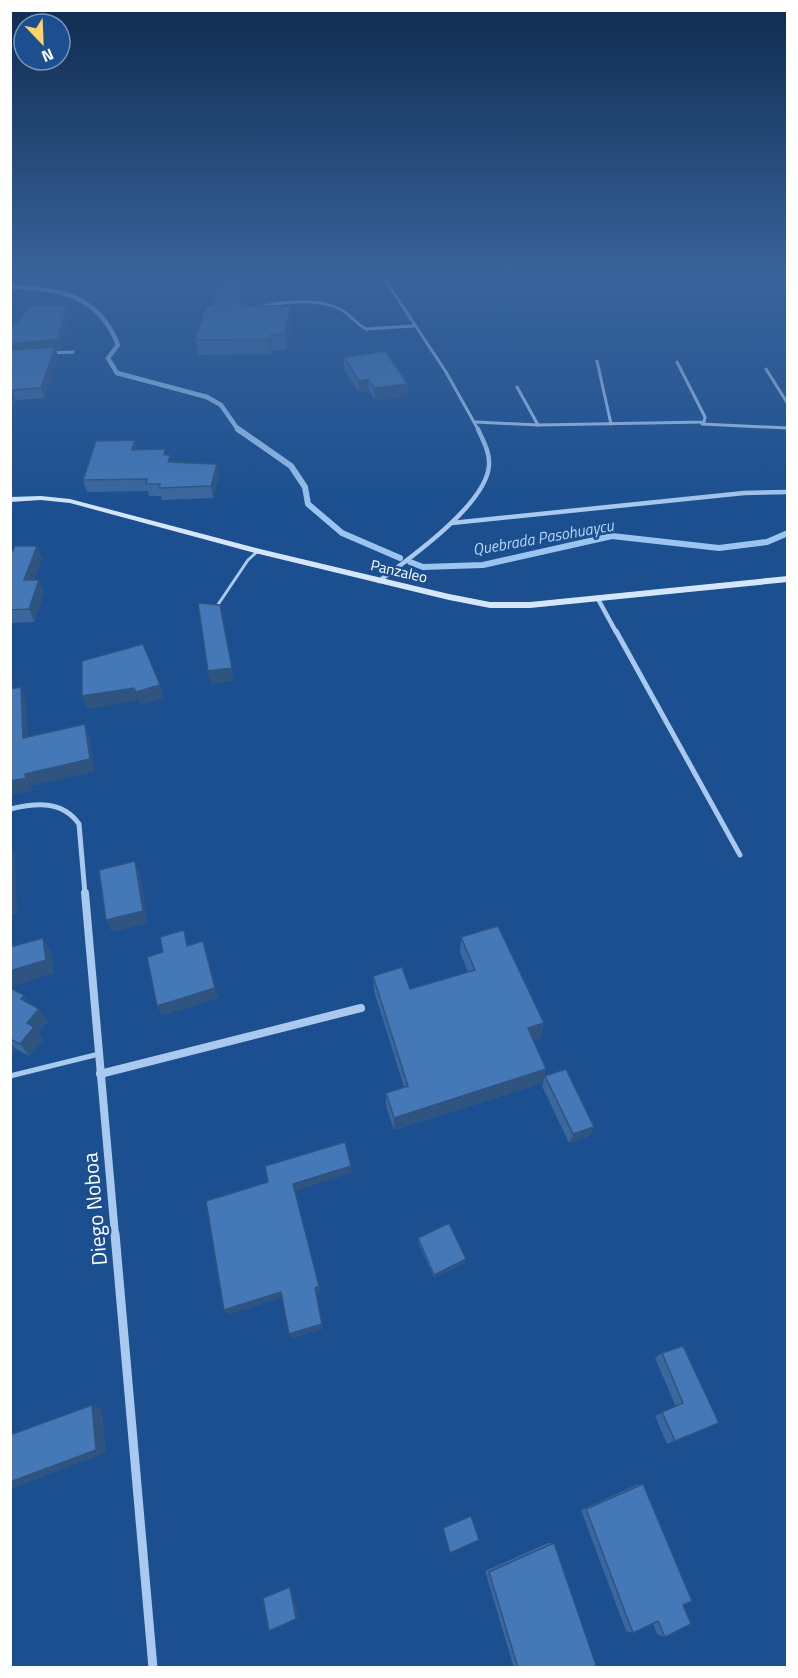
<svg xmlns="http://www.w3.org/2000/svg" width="798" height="1678" font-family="'Titillium Web',sans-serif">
<rect width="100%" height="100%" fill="#1b4f8f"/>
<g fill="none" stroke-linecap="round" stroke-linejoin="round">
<!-- stream-far1 -->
<path stroke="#9cc4f0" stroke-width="4.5" d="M 10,287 C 59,288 99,295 118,345 L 108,358 L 117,373 L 207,397 L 221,405 L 239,431"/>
<!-- stream -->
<g stroke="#9cc4f0" stroke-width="6">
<polyline points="238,429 291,466 305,487 308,504 342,533 400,558"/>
<polyline points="410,562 423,567 483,565 612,536 719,548 767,542 788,533"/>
</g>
<!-- lane-far1 -->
<polyline stroke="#a9c9ee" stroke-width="3" points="215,609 248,560 258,551"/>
<!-- lane -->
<polyline stroke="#a9c9ee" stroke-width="5" points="10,1076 99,1054"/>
<!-- street-far4 -->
<g stroke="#a9c9ee" stroke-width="3">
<polyline points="382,275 446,372 479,431"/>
<path d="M 255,308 C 279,302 317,297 340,309 C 350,314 356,324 366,329 L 413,326"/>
<polyline points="50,353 73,352"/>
<polyline points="597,361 611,424"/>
<polyline points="766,369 788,404"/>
<polyline points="517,387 538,425"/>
<polyline points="476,422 538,425 704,422 705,417 677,362"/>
<polyline points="702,424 788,428"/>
</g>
<!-- street-far3 -->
<g stroke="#a9c9ee" stroke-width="4.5">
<polyline points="452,523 744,493 788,492"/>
<path d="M 379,581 C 409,559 487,504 489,465 C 490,452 483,441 478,429"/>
<polyline points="598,599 616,632"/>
</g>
<!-- street-far2 -->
<g stroke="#a9c9ee" stroke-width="5">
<polyline points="616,631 740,855"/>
<path d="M 10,809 C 36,803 62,800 79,824 L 85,894"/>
</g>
<!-- street-far1 -->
<g stroke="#a9c9ee" stroke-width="8">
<polyline points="85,893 115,1235"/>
<polyline points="100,1074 361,1008"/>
</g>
<!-- street -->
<polyline stroke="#a9c9ee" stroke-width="9" points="115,1234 153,1668"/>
<!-- secondary -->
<polygon fill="#d6e6fa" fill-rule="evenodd" points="41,496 70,499 260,549 449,594 490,602 530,602 788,576 788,582 530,608 490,608 449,600 255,553 70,503 41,500 10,502 10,497"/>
</g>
<!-- wall -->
<g fill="#3a679d">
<polygon points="248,275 243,306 292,320 287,350 272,350 272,354 198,355 195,340 213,306"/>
<polygon points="70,315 61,349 56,349 58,357 44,398 16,400 10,415 10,323"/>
<polygon points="344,357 408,384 408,396 375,400 369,391 359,393 344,369"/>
<polygon points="137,450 171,462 219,476 213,498 162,500 161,496 149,496 148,491 87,492 83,480"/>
<polygon points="37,546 42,558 34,580 44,593 34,622 10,623 10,551"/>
<polygon points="461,937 544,1023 540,1038 533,1040 546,1069 542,1083 394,1130 386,1106 386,1093 404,1087 374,991 373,976 410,989 468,972 460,952"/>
<polygon points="10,988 29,1003 48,1021 38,1033 43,1040 29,1056 16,1049 10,1055"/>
<polygon points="545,1076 594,1127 589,1136 569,1143 542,1086"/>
<polygon points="418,1238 465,1263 434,1278 418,1242"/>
<polygon points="662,1353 719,1423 667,1444 655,1416 676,1407 655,1358"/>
<polygon points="643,1484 683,1605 665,1637 657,1634 653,1624 633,1633 626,1631 581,1510 636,1485"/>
<polygon points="548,1543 554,1543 597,1668 514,1668 485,1571"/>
</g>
<!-- shaded-wall -->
<g fill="#305480">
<polygon points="244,275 248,275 241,321 239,306"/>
<polygon points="67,305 70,315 61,349 56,349 58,357 44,398 41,388 10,354 10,344"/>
<polygon points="290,306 292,320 287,350 285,335"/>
<polygon points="271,335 272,350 272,354 270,339"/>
<polygon points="368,379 369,391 359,393 359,381"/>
<polygon points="408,384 408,396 375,400 374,388"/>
<polygon points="13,390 16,400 10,415 10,396"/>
<polygon points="135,440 137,452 132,450"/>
<polygon points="217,464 219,476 213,498 211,486"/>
<polygon points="37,546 42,558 30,593 24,580"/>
<polygon points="39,580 44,593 34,622 29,609"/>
<polygon points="232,668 234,681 211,684 208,671"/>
<polygon points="160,685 164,698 140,705 136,692"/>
<polygon points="21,687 26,700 29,751 23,738"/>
<polygon points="134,688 138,701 87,709 82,696"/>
<polygon points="85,724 90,737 95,772 31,786 32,791 10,795 10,781 25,774"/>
<polygon points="10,847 15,855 17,913 10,915"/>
<polygon points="135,861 140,873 148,923 112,932 106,920"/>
<polygon points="43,938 51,952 54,973 10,987 10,971"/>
<polygon points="203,941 219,998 162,1016 157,1006"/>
<polygon points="24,995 33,1008 21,999"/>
<polygon points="39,1009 48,1021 38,1033 43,1040 29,1056 20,1044 27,1023"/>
<polygon points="544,1023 540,1038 525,1043 528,1028"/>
<polygon points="10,1042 16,1049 10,1055"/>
<polygon points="546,1069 542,1083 394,1130 394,1118"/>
<polygon points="594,1127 589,1136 569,1143 573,1134"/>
<polygon points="351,1166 352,1173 295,1191 321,1292 317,1293 323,1329 292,1339 289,1334 293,1184"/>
<polygon points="466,1259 465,1263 434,1278 434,1275"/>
<polygon points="281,1292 284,1297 228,1315 224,1310"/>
<polygon points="92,1405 102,1409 106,1453 10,1489 10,1482"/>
<polygon points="290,1587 291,1587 298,1618 296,1619"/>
</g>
<!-- building -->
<g fill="#4478b7" stroke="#305480" stroke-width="1.5">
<polygon points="220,275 244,275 239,306 290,306 285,335 271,335 270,339 195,340 206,306 213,306"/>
<polygon points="67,305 58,339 10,344 10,323 18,322 29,306"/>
<polygon points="55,347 41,388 13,390 10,396 10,350"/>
<polygon points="385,351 408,384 374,388 368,379 359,381 344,357"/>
<polygon points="135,440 132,450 165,449 164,455 170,455 168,462 217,464 211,486 159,488 160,484 146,484 147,479 83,480 96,441"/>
<polygon points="15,546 37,546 24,580 39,580 29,609 10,610 10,551 13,551"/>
<polygon points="198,603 220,605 232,668 208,671"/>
<polygon points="143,644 160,685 136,692 134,688 82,696 82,661"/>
<polygon points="21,687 23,738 85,724 90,759 25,774 26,778 10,781 10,689"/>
<polygon points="135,861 143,911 106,920 99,870"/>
<polygon points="498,926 544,1023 528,1028 546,1069 394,1118 386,1093 408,1086 373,976 402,967 410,989 475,970 461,937"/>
<polygon points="184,930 187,946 203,941 215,988 157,1006 147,957 163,952 160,937"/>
<polygon points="43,938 46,960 10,971 10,947"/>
<polygon points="10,988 24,995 21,999 39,1009 27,1023 34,1027 20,1044 10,1039"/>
<polygon points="566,1069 594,1127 573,1134 545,1076"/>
<polygon points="345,1142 351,1166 293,1184 319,1286 315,1288 322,1324 289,1334 281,1292 224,1310 206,1201 268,1182 265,1166"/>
<polygon points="449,1223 466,1259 434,1275 418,1238"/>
<polygon points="683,1346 719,1423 675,1441 662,1412 683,1403 662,1353"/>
<polygon points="92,1405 96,1450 10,1482 10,1435"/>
<polygon points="643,1484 692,1601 683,1605 691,1624 665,1637 658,1621 633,1633 586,1509"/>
<polygon points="471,1516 479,1540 450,1553 443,1528"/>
<polygon points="554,1543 597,1668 518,1668 489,1572"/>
<polygon points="290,1587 296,1619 269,1631 263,1598"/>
</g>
<!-- sky -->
<linearGradient id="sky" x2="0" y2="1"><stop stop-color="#0f2b4f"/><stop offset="0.54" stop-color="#39639b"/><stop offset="1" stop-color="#39639b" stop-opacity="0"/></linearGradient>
<rect width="798" height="510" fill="url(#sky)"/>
<g text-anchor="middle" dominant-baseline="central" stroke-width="5" stroke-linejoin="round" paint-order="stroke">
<!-- far-street labels -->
<g font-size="15" fill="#fff" stroke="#1b4f8f">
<text transform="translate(399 571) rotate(13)">Panzaleo</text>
</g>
<!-- far-water labels -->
<g font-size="16" font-style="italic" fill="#b5d3f5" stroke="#1b4f8f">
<text transform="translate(543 537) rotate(-10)">Quebrada Pasohuaycu</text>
</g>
<!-- near-street labels -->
<g font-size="21" fill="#fff" stroke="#1b4f8f">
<text transform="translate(94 1209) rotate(-95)">Diego Noboa</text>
</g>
</g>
<!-- border -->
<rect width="798" height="1678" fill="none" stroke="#ffffff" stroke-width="24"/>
<!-- north arrow -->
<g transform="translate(42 42) rotate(157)"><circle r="28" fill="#1b4f8f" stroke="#7695bc" stroke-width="1.5"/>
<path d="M0-4.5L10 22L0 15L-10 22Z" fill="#ffd166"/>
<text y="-9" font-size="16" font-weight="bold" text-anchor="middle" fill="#ffffff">N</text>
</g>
</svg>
